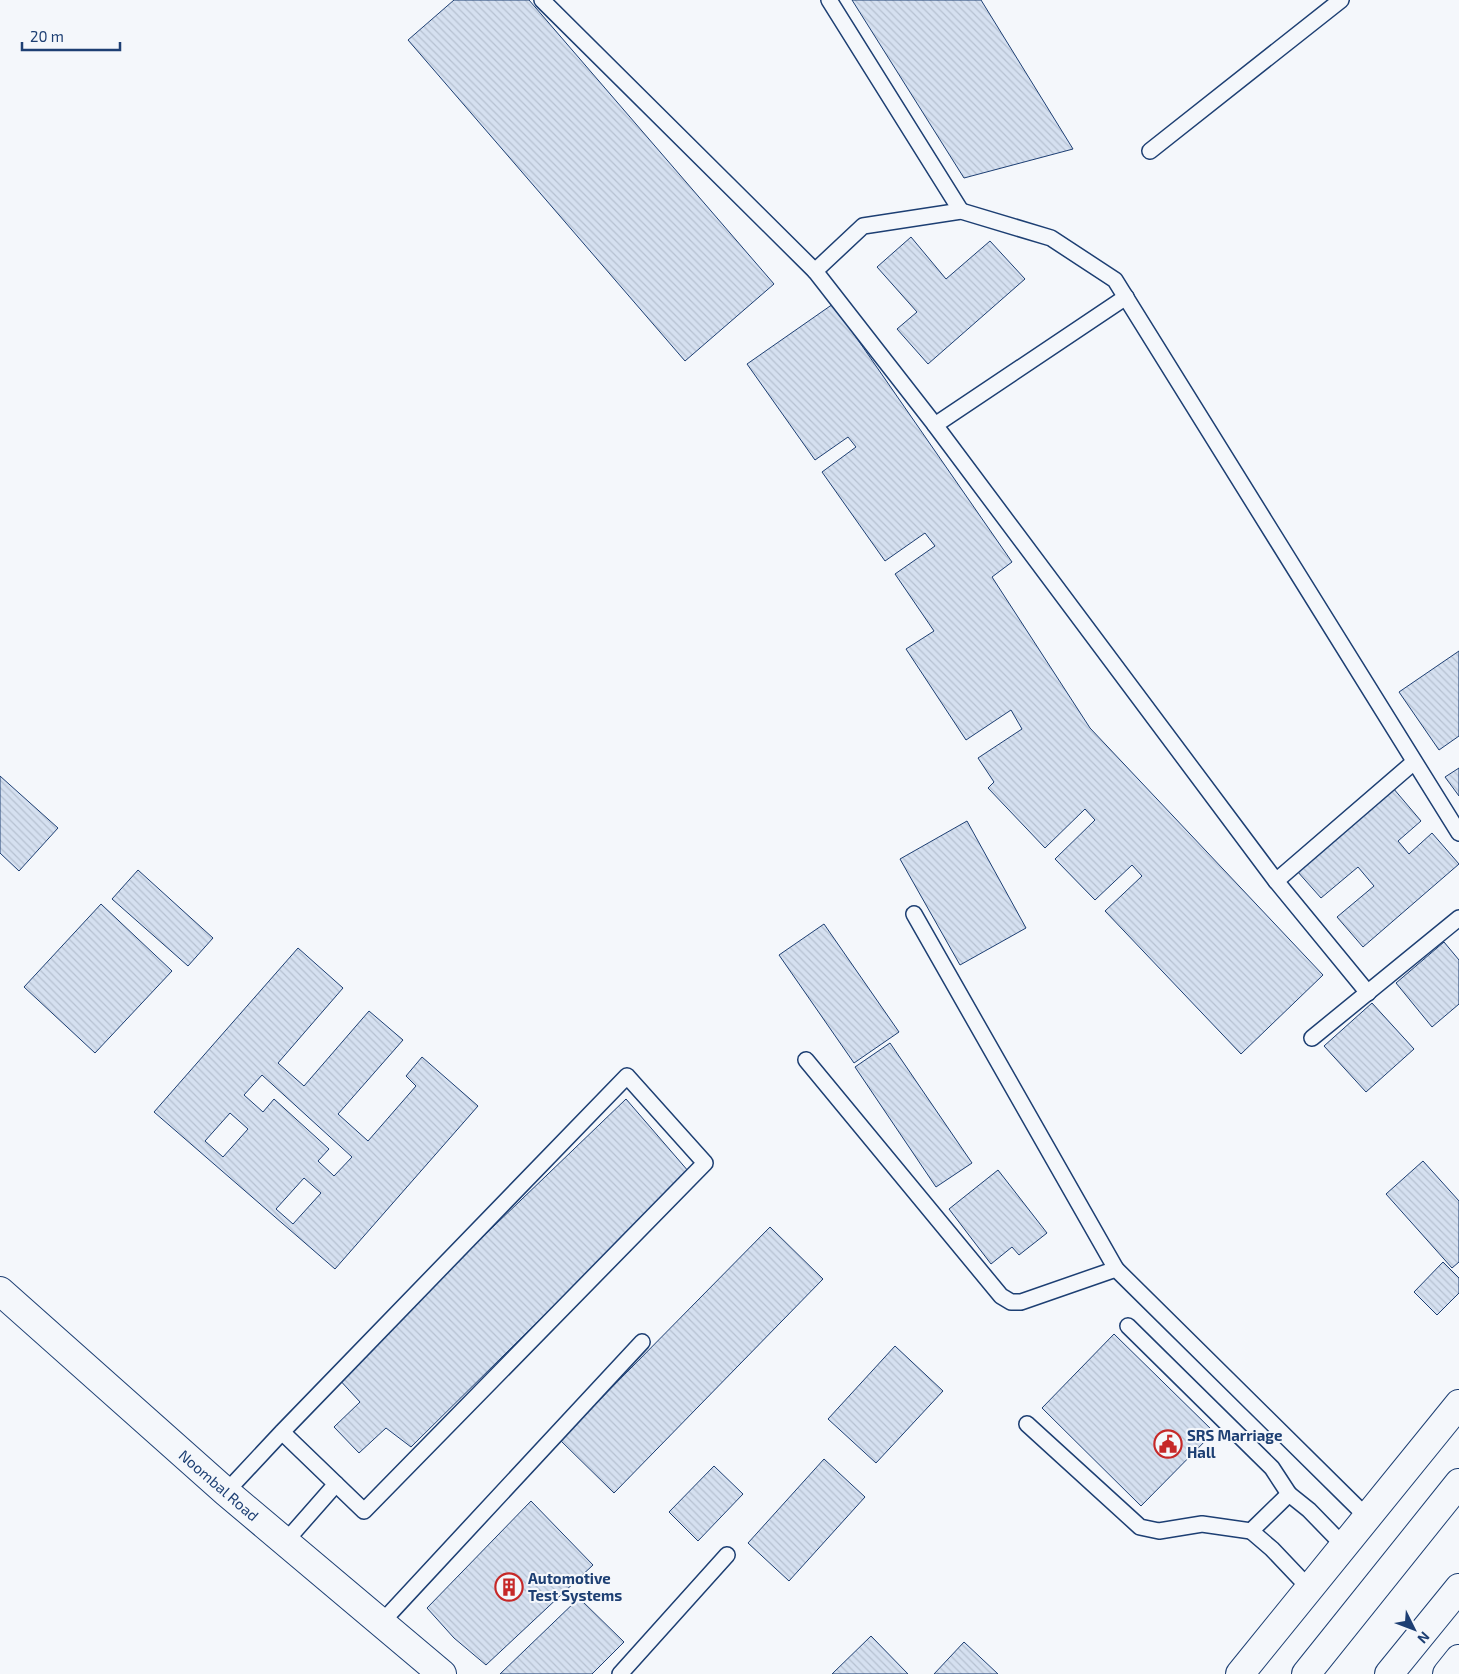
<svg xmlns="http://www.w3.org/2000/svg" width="1459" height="1674" font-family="'Exo 2',sans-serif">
<defs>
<pattern id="building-back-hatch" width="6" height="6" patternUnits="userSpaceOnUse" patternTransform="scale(1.25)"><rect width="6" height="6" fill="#d5e0f0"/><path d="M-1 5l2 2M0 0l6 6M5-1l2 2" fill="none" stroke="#b6c1d1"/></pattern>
</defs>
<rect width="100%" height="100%" fill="#f4f7fb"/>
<!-- building -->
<g fill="url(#building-back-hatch)" stroke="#1d3f73" fill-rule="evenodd">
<polygon points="454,0 529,0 774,284 685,361 408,40"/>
<polygon points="852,0 981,0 1073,149 964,178"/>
<polygon points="911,237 946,279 990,241 1025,279 928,364 897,329 917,312 877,267"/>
<polygon points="833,304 1012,562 992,577 1090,728 1323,975 1241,1054 1105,911 1142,876 1132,865 1095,900 1055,859 1095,820 1085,809 1045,848 988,788 994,782 978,758 1022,729 1011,710 966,740 906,649 934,631 895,574 935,546 925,533 885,561 822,472 856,447 848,437 815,460 747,364"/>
<polygon points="1459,651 1459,736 1439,750 1399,692"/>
<polygon points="1459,768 1459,796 1445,777"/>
<polygon points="0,776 58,828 19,871 0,853"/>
<polygon points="1393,788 1421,821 1398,841 1409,854 1432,833 1459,864 1363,947 1337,917 1374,886 1358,867 1321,898 1297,871"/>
<polygon points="967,821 1026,928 960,965 900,859"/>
<polygon points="138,870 213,938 188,966 112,899"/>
<polygon points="101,904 172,971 95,1053 24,987"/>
<polygon points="824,924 899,1032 854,1063 779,955"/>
<polygon points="1444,942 1459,960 1459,1004 1432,1027 1396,983"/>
<path d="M 298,948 L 343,988 L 278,1063 L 304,1086 L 369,1011 L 403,1040 L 338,1114 L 368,1141 L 416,1086 L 406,1076 L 422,1057 L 478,1106 L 335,1269 L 154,1112 ZM 262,1075 L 352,1157 L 334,1176 L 318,1161 L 329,1149 L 274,1099 L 263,1112 L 244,1095 ZM 230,1113 L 248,1129 L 223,1157 L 205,1141 ZM 304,1178 L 321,1193 L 293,1224 L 276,1209 Z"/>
<polygon points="1372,1003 1414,1049 1366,1092 1324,1046"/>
<polygon points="890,1043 972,1163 936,1187 855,1067"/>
<polygon points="626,1099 689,1172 411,1447 386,1428 359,1453 334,1427 360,1402 337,1377"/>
<polygon points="1423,1161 1459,1201 1459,1262 1452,1268 1386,1194"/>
<polygon points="998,1170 1047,1233 1019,1255 1012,1247 991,1264 949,1209"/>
<polygon points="770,1227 823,1279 614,1493 560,1440"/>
<polygon points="1443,1262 1459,1278 1459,1293 1437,1315 1414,1292"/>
<polygon points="1114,1334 1214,1432 1141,1506 1042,1408"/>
<polygon points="895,1346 943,1391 876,1463 828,1419"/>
<polygon points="824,1459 865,1497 789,1581 748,1543"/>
<polygon points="714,1466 743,1494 698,1541 669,1512"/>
<polygon points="531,1501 593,1565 486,1665 454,1638 427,1608"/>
<polygon points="579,1598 624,1642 592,1674 500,1674"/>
<polygon points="871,1636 908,1674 832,1674"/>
<polygon points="964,1642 998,1674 934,1674"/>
</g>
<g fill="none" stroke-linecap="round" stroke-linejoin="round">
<!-- lane casing -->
<g stroke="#1d3f73" stroke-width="18">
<g id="lane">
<polyline points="542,0 815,271 935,425"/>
<polyline points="829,0 961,211"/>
<polyline points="1150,151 1341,0"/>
<polyline points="815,271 863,226 961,211 1051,238 1115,280 1459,833"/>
<polyline points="1126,297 935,425 1276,881 1414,762"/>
<polyline points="1276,881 1368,993"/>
<polyline points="914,914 1116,1269"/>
<polyline points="1312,1038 1459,918"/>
<polyline points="806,1060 1001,1296 1011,1302 1021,1302 1116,1269 1367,1517"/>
<polyline points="1128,1326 1272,1468 1289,1494"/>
<polyline points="1027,1424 1140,1527 1159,1531 1202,1524 1251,1531 1289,1494 1309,1510 1344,1546"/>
<polyline points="226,1492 282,1432 627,1076 705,1163 364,1511 282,1432"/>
<polyline points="1251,1531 1272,1549 1310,1589"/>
<polyline points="285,1542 336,1484"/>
<polyline points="381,1623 642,1342"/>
<polyline points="620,1674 727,1555"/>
</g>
</g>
<!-- secondary casing -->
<g stroke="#1d3f73" stroke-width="30">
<g id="secondary">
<polyline points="0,1291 226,1492 442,1674"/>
<polyline points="1240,1674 1459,1404"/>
<polyline points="1447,1674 1459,1659"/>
</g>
</g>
<!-- highway casing -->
<g stroke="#1d3f73" stroke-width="30">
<g id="highway">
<polyline points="1306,1674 1459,1483"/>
<polyline points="1389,1674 1459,1588"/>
</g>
</g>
<!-- lane -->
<use href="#lane" stroke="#f4f7fb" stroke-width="15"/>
<!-- secondary -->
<use href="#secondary" stroke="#f4f7fb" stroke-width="28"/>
<!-- highway -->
<use href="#highway" stroke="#f4f7fb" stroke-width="28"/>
</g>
<!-- icons -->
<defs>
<g id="civic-ring" transform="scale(1.4375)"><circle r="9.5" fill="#f4f7fb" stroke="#c62828" stroke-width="1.5"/><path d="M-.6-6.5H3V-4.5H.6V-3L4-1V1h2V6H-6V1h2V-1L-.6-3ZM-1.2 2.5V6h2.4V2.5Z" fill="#c62828"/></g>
<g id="building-ring" transform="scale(1.4375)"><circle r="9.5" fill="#f4f7fb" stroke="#c62828" stroke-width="1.5"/><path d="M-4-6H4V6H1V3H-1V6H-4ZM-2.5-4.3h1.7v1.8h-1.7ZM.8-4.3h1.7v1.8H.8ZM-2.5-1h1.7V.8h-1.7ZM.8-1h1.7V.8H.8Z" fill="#c62828"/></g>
</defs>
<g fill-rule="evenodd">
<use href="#civic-ring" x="1168" y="1444"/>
<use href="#building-ring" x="509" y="1587"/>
</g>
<g text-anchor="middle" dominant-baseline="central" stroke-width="4" stroke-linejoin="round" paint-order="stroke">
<!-- poi labels -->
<g font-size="15" font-weight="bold" fill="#1d3f73" stroke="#f4f7fb" text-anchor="start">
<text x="1187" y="1435">SRS Marriage<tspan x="1187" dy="17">Hall</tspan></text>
<text x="528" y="1578">Automotive<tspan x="528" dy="17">Test Systems</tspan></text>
</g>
<!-- street labels -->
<g font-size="15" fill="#1d3f73" stroke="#f4f7fb">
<text transform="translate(219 1485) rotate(41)">Noombal Road</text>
</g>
</g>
<!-- north arrow -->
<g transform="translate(1414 1629) rotate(132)" stroke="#f4f7fb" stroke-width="4" paint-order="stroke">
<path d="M0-4L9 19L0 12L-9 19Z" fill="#1d3f73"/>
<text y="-8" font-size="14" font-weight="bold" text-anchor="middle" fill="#1d3f73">N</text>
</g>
<!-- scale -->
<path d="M22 42v8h98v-8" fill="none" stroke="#1d3f73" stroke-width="2.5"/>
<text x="30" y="42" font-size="15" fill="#1d3f73" stroke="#f4f7fb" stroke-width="4" paint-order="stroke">20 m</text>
</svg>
